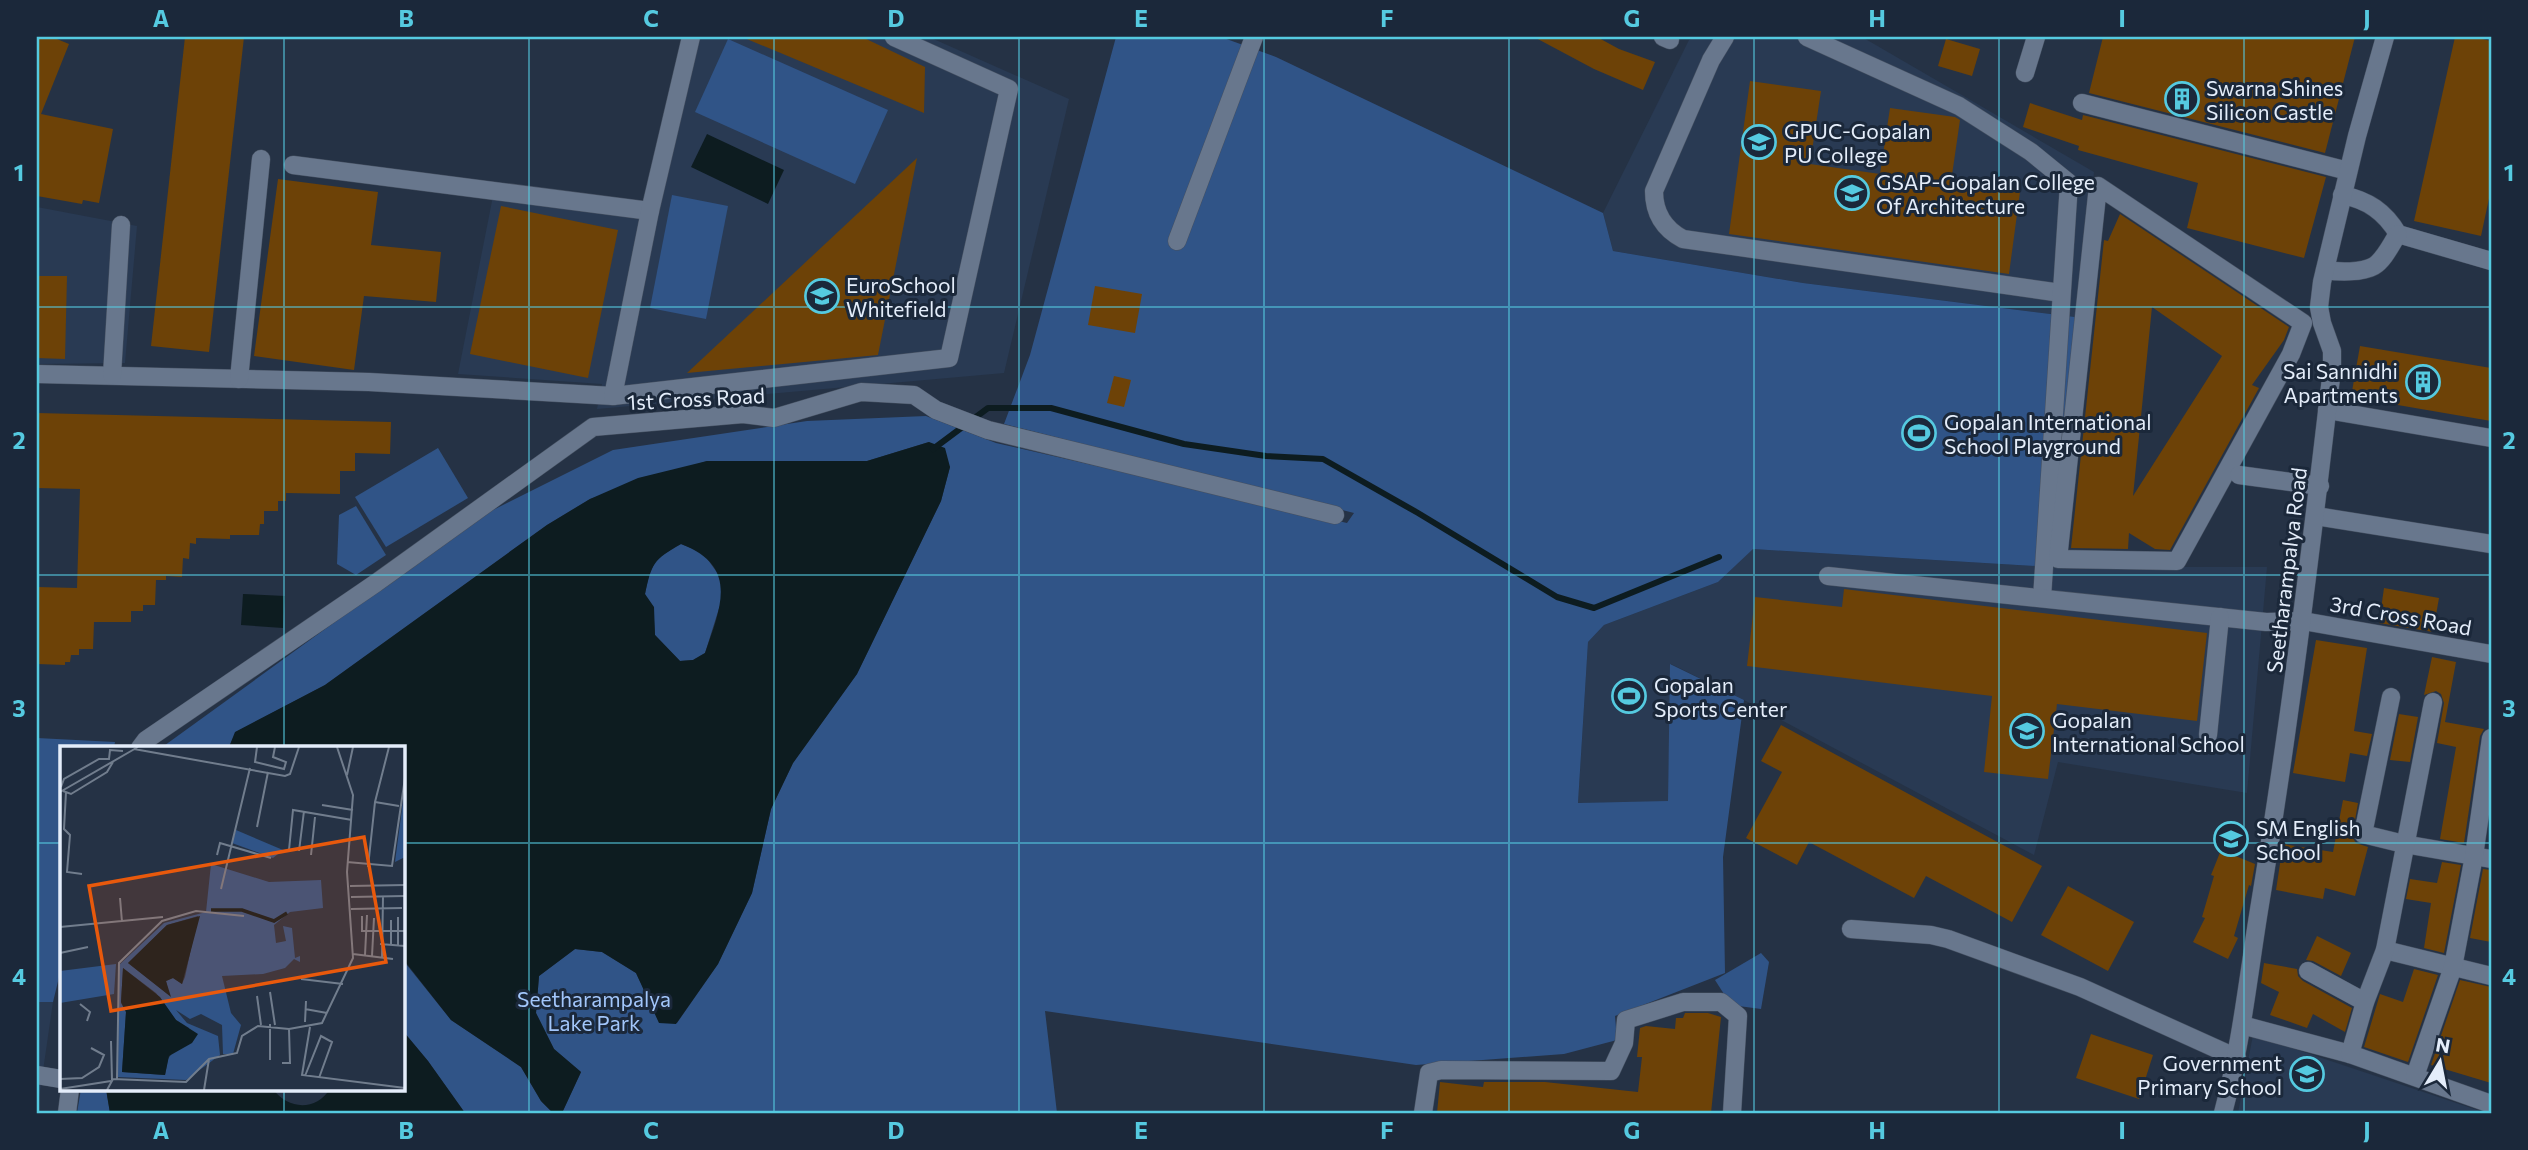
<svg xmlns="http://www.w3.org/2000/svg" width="2528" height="1150" font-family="Commissioner,sans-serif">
<rect width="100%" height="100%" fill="#253245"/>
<!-- built -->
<g fill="#293a53">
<polygon points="682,37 929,37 1069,99 1004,373 597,409 602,384 458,374 493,196 640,219"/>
<polygon points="1696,37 1862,37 2094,172 2075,317 1803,283 1613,251 1603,213 1689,40"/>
<polygon points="37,207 137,226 125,363 37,364"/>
<polygon points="1752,549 2051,567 2267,567 2247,793 2058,762 2034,855 1744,700 1671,664 1668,802 1578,803 1588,642 1604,625 1718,582"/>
<polygon points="37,1002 53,1002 37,1112"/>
<polygon points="2253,1035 2486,1113 2238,1113"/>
</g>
<!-- green -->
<g fill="#305487">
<polygon points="1116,37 1221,37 1276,57 1603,213 1613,251 1803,283 2075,317 2051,567 1753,549 1718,582 1604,625 1588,642 1578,803 1668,801 1670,664 1744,700 1723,857 1725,973 1615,1016 1617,1040 1564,1054 1416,1065 1045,1011 1057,1113 562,1113 581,1072 554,1049 536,1013 539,976 575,949 602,952 636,973 659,1022 677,1023 718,964 752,893 771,809 793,763 857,674 941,501 950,467 929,442 867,461 707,461 590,499 547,525 325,685 236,732 229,747 161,748 481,516 613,450 807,421 926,416 996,443 1347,523 1354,513 1004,424 1030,355"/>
<polygon points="728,39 888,110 855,184 695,112"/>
<polygon points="672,195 728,206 706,319 650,308"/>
<polygon points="438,448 468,498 386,547 355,497"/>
<polygon points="356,506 386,555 356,575 337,564 339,515"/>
<polygon points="681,544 703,553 721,578 721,602 705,653 693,660 680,661 655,635 654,621 645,594 649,575 657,558"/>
<polygon points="37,738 115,742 114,747 61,748 61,969 53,1002 37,1002"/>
<polygon points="1761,953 1769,962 1761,1009 1731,1005 1715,980"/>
<polygon points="402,959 451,1020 521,1067 541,1101 553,1113 465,1113 428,1061 403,1031"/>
<polygon points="81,1089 106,1089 110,1113 77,1113"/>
</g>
<!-- water -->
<g fill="#0d1c20" fill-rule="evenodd">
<polygon points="707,134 784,170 768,204 691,167"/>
<path d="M 929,442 L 945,448 L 950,467 L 941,501 L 857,674 L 793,763 L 771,809 L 752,893 L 718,964 L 676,1024 L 659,1023 L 636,973 L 602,952 L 575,949 L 539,976 L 536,1013 L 554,1049 L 581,1072 L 562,1113 L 553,1113 L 541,1101 L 521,1067 L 451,1020 L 403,959 L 402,748 L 229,747 L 235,732 L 325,685 L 547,525 L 590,499 L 638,478 L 707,461 L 867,461 ZM 681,544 C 739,566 721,607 705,653 L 693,660 L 680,661 L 655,635 L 654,607 L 645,594 C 652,563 653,560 681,544 Z"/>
<polygon points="243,594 285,596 283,628 241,625"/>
<path d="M 403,1031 L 428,1061 L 465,1113 L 110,1113 L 106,1089 L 273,1089 C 288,1110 316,1111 330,1089 L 402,1089 Z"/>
</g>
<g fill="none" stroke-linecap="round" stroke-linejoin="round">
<!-- stream -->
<polyline stroke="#0d1c20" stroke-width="6" points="933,449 988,408 1051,408 1184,444 1266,456 1323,459 1418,513 1557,597 1594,608 1719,557"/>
</g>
<!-- building -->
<g fill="#6d4207" fill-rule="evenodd">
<polygon points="37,37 52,37 69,44 41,114 113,129 99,203 83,200 82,204 37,196"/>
<polygon points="185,37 244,37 209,352 151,346"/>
<polygon points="742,37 862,37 925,67 924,113"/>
<polygon points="1534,37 1597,37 1619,49 1655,62 1643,90 1594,69"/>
<polygon points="2103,37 2355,37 2325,153 2089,93"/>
<polygon points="2455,37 2473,37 2491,41 2491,189 2481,236 2414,221"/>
<polygon points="1946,39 1980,49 1972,76 1938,66"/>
<polygon points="1750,81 1821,91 1810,164 1880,174 1890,108 1955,117 1960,120 1951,182 2020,192 2009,274 1729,234"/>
<polygon points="2030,103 2082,120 2083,115 2326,177 2304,258 2187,228 2198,183 2078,150 2079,146 2023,127"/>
<polygon points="917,158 878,355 687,373"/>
<polygon points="278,179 378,192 371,245 441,252 436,302 364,296 354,370 254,356"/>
<polygon points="501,206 618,230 588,378 470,354"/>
<path d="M 2120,214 L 2289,327 L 2284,340 L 2252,385 L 2259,388 L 2170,550 L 2155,549 L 2129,533 L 2128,549 L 2071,548 L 2104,240 L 2108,241 ZM 2152,307 L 2222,356 L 2133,496 Z"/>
<polygon points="37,276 67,276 65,359 37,358"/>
<polygon points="1095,286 1142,294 1135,333 1088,325"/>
<polygon points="2360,346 2491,368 2491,421 2351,397"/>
<polygon points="1114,376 1131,380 1124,407 1107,403"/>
<polygon points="37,413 391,422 390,454 355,453 355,471 340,471 340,494 286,493 286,501 278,501 278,511 264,511 264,524 260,524 259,535 230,535 230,539 196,538 196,544 190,543 189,559 183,558 182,577 166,576 166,580 156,580 155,605 143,605 143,611 131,611 131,622 94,622 93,649 79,649 79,655 71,655 70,662 65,662 65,665 37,664 37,587 77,588 80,489 37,488"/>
<polygon points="2384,588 2439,598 2433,632 2379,623"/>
<polygon points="1844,589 2207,633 2197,721 2057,704 2048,779 1984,772 1992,696 1747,666 1755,597 1842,607"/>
<polygon points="2316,640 2367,648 2354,731 2372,734 2367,756 2350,753 2345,782 2293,773"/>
<polygon points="2432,657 2456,662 2445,722 2484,729 2480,736 2464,843 2440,839 2456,747 2437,743 2444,703 2441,694 2436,691 2424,695"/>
<polygon points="2399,714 2418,717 2410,762 2390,760"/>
<polygon points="1781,725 2042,866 2012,922 1926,876 1914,898 1809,842 1797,865 1746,838 1782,772 1761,761"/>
<polygon points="2343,800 2358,803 2352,837 2356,843 2368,847 2355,896 2325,888 2323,899 2276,890 2283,844 2333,852"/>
<polygon points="2221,850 2255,864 2251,886 2249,885 2234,936 2238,938 2228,959 2193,942 2205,918 2202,917 2214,876 2211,875"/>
<polygon points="2442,862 2461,865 2444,953 2424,948 2431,903 2406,899 2410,879 2437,883"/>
<polygon points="2483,869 2491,870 2491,942 2470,938"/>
<polygon points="2068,886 2134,922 2108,971 2041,935"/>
<polygon points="2317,936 2351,953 2341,976 2313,961 2306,960"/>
<polygon points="2264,963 2297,969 2298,976 2303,981 2352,1008 2345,1032 2313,1014 2307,1028 2270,1015 2279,992 2261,983"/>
<polygon points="2414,969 2438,975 2408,1062 2364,1047 2380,994 2403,1002"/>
<polygon points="2460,980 2491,987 2491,1083 2431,1065"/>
<polygon points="1685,1013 1708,1013 1721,1017 1711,1113 1437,1113 1440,1082 1483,1087 1484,1082 1545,1082 1638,1092 1642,1057 1637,1057 1640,1028 1646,1026 1675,1029 1676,1018 1683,1018"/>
<polygon points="2091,1034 2153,1055 2139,1099 2076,1078"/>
</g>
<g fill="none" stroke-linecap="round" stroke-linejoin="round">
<!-- minor casing -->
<g stroke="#455061" stroke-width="19">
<g id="minor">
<polyline points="1663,37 1670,40"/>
<path d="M 1725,37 L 1711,60 L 1654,191 C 1654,213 1664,229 1683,239 L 2061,293"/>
<polyline points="1807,37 1959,106 2031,152 2069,183 2042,598"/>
<polyline points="2025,73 2036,37"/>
<polyline points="2082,103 2348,171"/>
<polyline points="293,165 650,211"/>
<polygon points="2098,186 2303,323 2291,354 2177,561 2058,559"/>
<path d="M 2342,195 C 2368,200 2385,212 2398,234 L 2491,261"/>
<polyline points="1177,241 1254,37"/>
<path d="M 2325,270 C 2338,272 2362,273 2374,266 C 2385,259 2391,244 2398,234"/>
<polyline points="37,374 369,382 613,396 949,358 1009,89 894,37"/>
<polyline points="112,375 121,225"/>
<polyline points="239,379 261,159"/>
<polyline points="613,396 650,211 691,37"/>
<polyline points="2327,410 2491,438"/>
<polyline points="2239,475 2320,486"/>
<polyline points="2316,516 2491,544"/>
<polyline points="1828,576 2266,622 2303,621 2491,654"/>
<polyline points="2391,697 2363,834 2404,844 2491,859"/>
<polyline points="2208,735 2220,617"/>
<polyline points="140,748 146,740 376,583 593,427 743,414 774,418 861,392 914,395 936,410 988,430 1335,515"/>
<polyline points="1851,929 1931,935 1948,939 2080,987 2237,1058"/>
<polyline points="2385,950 2491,976"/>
<polyline points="2308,971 2365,1002"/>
<polyline points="2242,1025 2350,1054 2491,1104"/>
<polyline points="2350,1054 2365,1002 2385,950 2433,702"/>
<polyline points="37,1075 61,1079"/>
<polyline points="2415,1076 2453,967 2474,856 2491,738"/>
<polyline points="67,1113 70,1089"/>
<polyline points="1423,1113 1429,1073 1441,1070 1611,1071 1624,1043 1626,1020 1683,1002 1721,1002 1738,1016 1732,1113"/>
<path d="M 2223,1113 C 2241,1046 2248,978 2259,910 C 2289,730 2311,550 2332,369 L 2332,351 L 2322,323 L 2319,307 L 2322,282 L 2357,136 L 2385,37"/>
</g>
</g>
<!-- minor -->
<use href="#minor" stroke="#68778d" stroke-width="18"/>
</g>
<!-- grid -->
<path fill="none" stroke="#55cae0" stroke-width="2" stroke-opacity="0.55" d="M 284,37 L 284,748M 529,37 L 529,1113M 774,37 L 774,1113M 1019,37 L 1019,1113M 1264,37 L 1264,1113M 1509,37 L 1509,1113M 1754,37 L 1754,1113M 1999,37 L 1999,1113M 2244,37 L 2244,1113M 37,307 L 2491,307M 37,575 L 2491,575M 37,843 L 61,843M 402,843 L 2491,843M 284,1089 L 284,1113"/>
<!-- icons -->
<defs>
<g id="building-ring" transform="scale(1.75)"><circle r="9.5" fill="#1b283a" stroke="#55cae0" stroke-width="1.5"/><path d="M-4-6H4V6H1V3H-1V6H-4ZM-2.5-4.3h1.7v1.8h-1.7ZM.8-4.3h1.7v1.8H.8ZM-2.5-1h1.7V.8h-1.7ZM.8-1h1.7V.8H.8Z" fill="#55cae0"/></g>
<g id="university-ring" transform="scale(1.75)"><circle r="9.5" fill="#1b283a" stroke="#55cae0" stroke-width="1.5"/><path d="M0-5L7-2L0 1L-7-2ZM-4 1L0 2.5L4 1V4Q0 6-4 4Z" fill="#55cae0"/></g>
<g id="school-ring" transform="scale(1.75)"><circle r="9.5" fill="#1b283a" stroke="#55cae0" stroke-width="1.5"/><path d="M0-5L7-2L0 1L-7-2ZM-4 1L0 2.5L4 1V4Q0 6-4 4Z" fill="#55cae0"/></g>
<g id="stadium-ring" transform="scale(1.75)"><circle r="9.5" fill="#1b283a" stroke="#55cae0" stroke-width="1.5"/><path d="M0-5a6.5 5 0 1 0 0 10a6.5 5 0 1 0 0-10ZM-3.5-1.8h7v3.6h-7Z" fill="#55cae0"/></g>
</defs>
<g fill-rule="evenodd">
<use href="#building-ring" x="2182" y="99"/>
<use href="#university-ring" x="1759" y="142"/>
<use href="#university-ring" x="1852" y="193"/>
<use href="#school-ring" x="822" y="296"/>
<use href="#building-ring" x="2423" y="382"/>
<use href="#stadium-ring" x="1919" y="433"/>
<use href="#stadium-ring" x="1629" y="696"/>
<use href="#university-ring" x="2027" y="731"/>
<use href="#school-ring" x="2231" y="839"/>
<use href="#school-ring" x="2307" y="1074"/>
</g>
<g text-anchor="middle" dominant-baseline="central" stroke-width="6" stroke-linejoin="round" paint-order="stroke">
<!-- poi labels -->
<g font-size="21" fill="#e4edfa" stroke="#1b283a" text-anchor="start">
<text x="2206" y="87">Swarna Shines<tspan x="2206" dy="24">Silicon Castle</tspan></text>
<text x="1784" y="130">GPUC-Gopalan<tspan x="1784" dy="24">PU College</tspan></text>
<text x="1876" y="181">GSAP-Gopalan College<tspan x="1876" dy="24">Of Architecture</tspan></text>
<text x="846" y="284">EuroSchool<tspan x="846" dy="24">Whitefield</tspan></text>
<text x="2398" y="370" text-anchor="end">Sai Sannidhi<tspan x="2398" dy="24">Apartments</tspan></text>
<text x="1944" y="421">Gopalan International<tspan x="1944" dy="24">School Playground</tspan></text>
<text x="1654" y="684">Gopalan<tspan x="1654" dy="24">Sports Center</tspan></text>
<text x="2052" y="719">Gopalan<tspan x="2052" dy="24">International School</tspan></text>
<text x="2256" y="827">SM English<tspan x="2256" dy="24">School</tspan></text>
<text x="2282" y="1062" text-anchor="end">Government<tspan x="2282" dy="24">Primary School</tspan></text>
</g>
<!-- street labels -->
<g font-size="21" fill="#e4edfa" stroke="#1b283a">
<text transform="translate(696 398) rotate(-3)">1st Cross Road</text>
<text transform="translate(2286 570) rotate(-83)">Seetharampalya Road</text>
<text transform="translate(2401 615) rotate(10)">3rd Cross Road</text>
</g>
<!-- park labels -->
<g font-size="21" fill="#a2c6fb" stroke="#1b283a">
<text x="594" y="998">Seetharampalya<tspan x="594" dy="24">Lake Park</tspan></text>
</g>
</g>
<!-- overview -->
<g transform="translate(60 746)">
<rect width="345" height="345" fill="#253245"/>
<path d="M 345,40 L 345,111 L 335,116 ZM 176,84 L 223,104 L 213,112 L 172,97 ZM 151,118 L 209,136 L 261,134 L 263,162 L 230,166 L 214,179 L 216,197 L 226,195 L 223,180 L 232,182 L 235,212 L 240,210 L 240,216 L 234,213 L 225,222 L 203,228 L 162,230 L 171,267 L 181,279 L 173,308 L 163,308 L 162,279 L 141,268 L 130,273 L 116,264 L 127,277 L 158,290 L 160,309 L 126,334 L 58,331 L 59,219 L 104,177 L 146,166 ZM 138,170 L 125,231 L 122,238 L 113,232 L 106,235 L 109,249 L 68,217 L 107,179 ZM 63,222 L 96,247 L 116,274 L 129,282 L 108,313 L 105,329 L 62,326 L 66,266 L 61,257 ZM 56,218 L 54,248 L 0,257 L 0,225 Z" fill="#305487" fill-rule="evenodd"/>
<path d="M 140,170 L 122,238 L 113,232 L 106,235 L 111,251 L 68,217 L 107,179 ZM 63,222 L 100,251 L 116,274 L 138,288 L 132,297 L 109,310 L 105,329 L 62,326 L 66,266 L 61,256 Z" fill="#0d1c20"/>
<path fill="none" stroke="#0d1c20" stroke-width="3.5" d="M 151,164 L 182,164 L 214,175 L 227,167"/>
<path fill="none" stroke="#717d8d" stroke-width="2" d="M 197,1 L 195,16 L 224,23 L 226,16 L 213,11 L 215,1M 74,3 L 225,30 L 230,28 L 239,1M 287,29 L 293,1M 1,41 L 4,33 L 39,13 L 49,13 L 50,4 L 63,5M 3,45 L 11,48 L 47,26 L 53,16M 0,46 L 78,1M 6,46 L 4,83 L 10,89 L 7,126 L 22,128M 315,56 L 339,60M 262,59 L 293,64M 197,81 L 208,26M 229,104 L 233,64 L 292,74M 239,105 L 244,65M 157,109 L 160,97 L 211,112M 251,109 L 255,71M 287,116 L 332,120 L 345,32M 308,121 L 315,56 L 329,1M 290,140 L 345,139M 161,143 L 190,22M 291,151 L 344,150M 60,152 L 62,176M 291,163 L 342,162M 302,170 L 302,185 L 345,185M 0,181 L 103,171M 320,198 L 345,200M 331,199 L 331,174M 338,199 L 338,171M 0,207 L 28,201M 293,208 L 333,213M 305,209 L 307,169M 312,210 L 314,172M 322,212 L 323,151M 241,233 L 283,238M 210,246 L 215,279M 197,250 L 201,279M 20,258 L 30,266 L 27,275M 245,263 L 267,267M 245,276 L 246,255M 210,278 L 210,314M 250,281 L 242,329 L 345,342M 51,295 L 52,334M 222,317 L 230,317 L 229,283M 245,330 L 261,290 L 272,296 L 259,332M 0,333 L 22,332 L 39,321 L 44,309 L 31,302M 57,333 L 59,217 L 102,175 L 136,165 L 184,170M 0,343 L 51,335M 47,344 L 53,333 L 126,336 L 149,313 L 177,307 L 182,290 L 198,280 L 229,283 L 262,277 L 293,212 L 287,126 L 293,49 L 277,1M 144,344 L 149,313"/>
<path fill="#e8590c" fill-opacity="0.15" stroke="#e8590c" stroke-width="3.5" d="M 304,91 L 326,216 L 51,265 L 29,140 Z"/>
<rect width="345" height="345" fill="none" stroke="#e4edfa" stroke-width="3.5"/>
</g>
<!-- border -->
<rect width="2528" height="1150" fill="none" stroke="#1b283a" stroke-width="77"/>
<!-- north arrow -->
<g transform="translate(2440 1062) rotate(10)" stroke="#1b283a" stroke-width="5" paint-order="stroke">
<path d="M0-5L12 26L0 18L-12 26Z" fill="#e4edfa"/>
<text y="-10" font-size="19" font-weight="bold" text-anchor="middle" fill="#e4edfa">N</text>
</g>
<rect x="38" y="38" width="2452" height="1074" fill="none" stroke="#55cae0" stroke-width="2.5"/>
<g font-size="23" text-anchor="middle" font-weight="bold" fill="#55cae0">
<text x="161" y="27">A</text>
<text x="406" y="27">B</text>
<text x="651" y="27">C</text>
<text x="896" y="27">D</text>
<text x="1141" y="27">E</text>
<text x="1387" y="27">F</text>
<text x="1632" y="27">G</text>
<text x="1877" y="27">H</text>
<text x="2122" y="27">I</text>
<text x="2367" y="27">J</text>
<text x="19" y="181">1</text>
<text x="2509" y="181">1</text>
<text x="19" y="449">2</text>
<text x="2509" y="449">2</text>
<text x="19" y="717">3</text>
<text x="2509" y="717">3</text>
<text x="19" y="985">4</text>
<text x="2509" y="985">4</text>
<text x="161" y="1139">A</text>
<text x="406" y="1139">B</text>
<text x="651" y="1139">C</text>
<text x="896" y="1139">D</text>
<text x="1141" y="1139">E</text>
<text x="1387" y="1139">F</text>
<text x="1632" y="1139">G</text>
<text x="1877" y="1139">H</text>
<text x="2122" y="1139">I</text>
<text x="2367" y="1139">J</text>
</g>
</svg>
